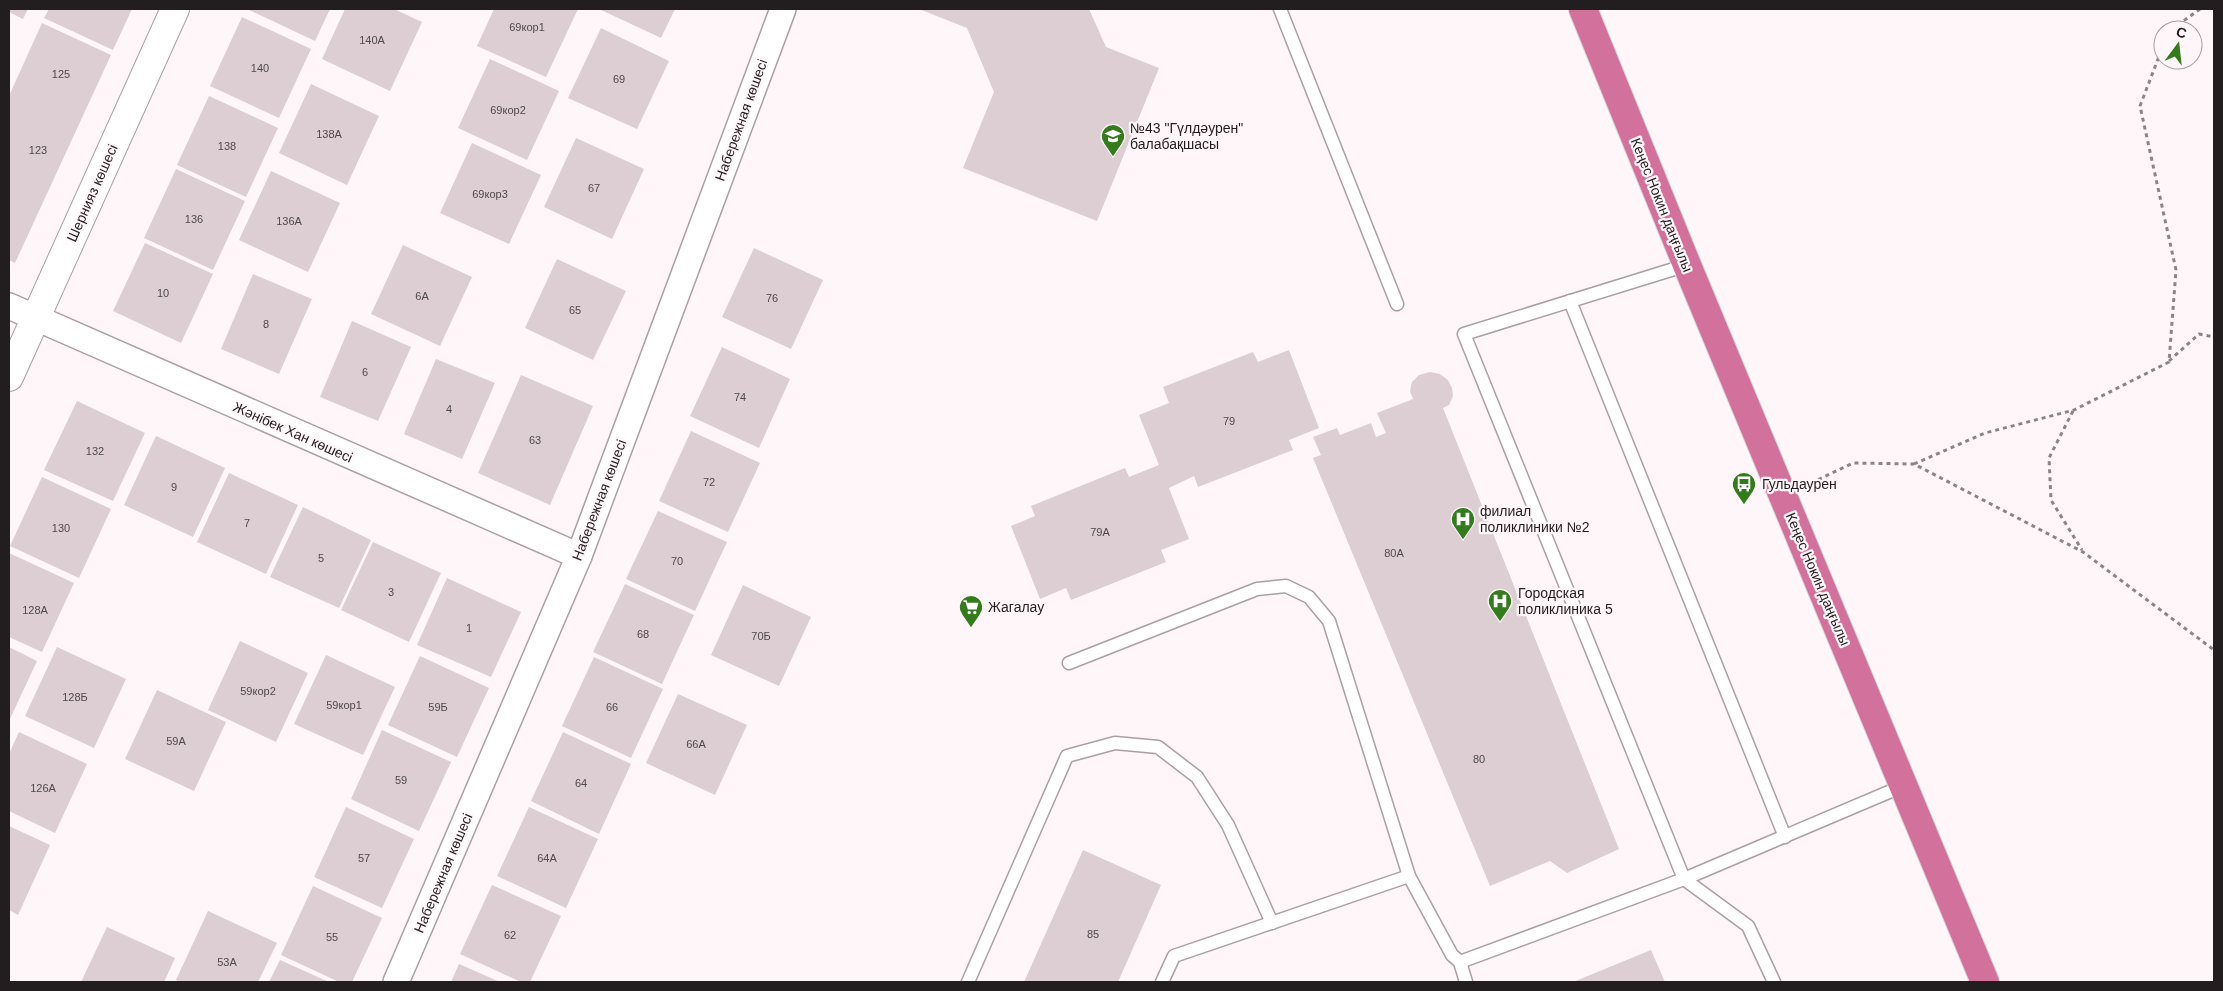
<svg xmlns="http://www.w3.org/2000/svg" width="2223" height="991" font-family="Arial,sans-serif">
<rect width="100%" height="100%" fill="#fff6f9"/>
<!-- building -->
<g fill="#dcced3">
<polygon points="9,9 28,9 23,19 9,12"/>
<polygon points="49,9 132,9 113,50 44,18"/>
<polygon points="247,9 330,9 315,41"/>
<polygon points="345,9 394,9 422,22 390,91 322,59"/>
<polygon points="494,9 578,9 546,77 477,46"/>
<polygon points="599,9 675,9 661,38"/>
<polygon points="919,9 1089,9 1106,47 1159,68 1097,221 963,168 994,92 967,28"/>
<polygon points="242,17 311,49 279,118 210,86"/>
<polygon points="42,23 111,55 15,263 9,260 9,96"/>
<polygon points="601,28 669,61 637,129 568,98"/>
<polygon points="490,59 559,91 527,160 458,128"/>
<polygon points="311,84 379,116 347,185 279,153"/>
<polygon points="209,96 278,128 246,197 177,165"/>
<polygon points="576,138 644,169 612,239 544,207"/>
<polygon points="472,143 541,175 509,244 440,213"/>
<polygon points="176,169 245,201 213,270 144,238"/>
<polygon points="271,171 340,203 308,272 239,240"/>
<polygon points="145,243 213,274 181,343 113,311"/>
<polygon points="403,245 472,277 440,346 371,314"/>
<polygon points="754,248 823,280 791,349 722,317"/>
<polygon points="557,259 626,291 593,360 525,328"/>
<polygon points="253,274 312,299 279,374 221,349"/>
<polygon points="352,321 411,347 378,421 320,397"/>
<polygon points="722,347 790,379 759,448 690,416"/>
<polygon points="1289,350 1319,428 1289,440 1293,450 1198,487 1194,476 1169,488 1189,539 1161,550 1166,562 1071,600 1066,588 1040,599 1011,526 1035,516 1031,506 1125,468 1129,477 1159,465 1139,415 1169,403 1163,387 1253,352 1258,362"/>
<polygon points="436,359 495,383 462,459 404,434"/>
<polygon points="1430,372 1440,374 1448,380 1452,388 1453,396 1449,405 1443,408 1619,849 1567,873 1550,861 1490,886 1313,458 1321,455 1313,437 1337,428 1340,435 1371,423 1376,437 1386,433 1377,413 1413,399 1410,391 1412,382 1419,375"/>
<polygon points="521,375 593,406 550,505 478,473"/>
<polygon points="77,401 145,433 113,501 44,470"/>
<polygon points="691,431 760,463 728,532 659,501"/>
<polygon points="156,436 225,468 193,537 124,505"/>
<polygon points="229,473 298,505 266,574 197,542"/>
<polygon points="42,477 111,509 79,578 10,546"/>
<polygon points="303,507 371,540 339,608 270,577"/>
<polygon points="658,511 727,542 695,611 626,579"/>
<polygon points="373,542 441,573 409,642 341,610"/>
<polygon points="9,553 74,583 42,652 9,637"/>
<polygon points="447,578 521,612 491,677 417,645"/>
<polygon points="625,584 694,615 662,684 593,652"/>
<polygon points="743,585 811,617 779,686 711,655"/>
<polygon points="240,641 308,673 276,742 208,710"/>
<polygon points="9,647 37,661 9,721"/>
<polygon points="57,647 126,679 94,748 25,716"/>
<polygon points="326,655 395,687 363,755 294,724"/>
<polygon points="420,656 489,688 457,757 388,725"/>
<polygon points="594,657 663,689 631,758 562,726"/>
<polygon points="157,690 226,722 194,791 125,759"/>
<polygon points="678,694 747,725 715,795 646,763"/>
<polygon points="382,730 451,762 419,831 351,799"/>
<polygon points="19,732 87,764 55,833 9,811 9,754"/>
<polygon points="563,732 631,764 599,834 531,801"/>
<polygon points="346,807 414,839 382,908 314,877"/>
<polygon points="529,807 598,839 566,908 497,876"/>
<polygon points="9,826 50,845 18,915 9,910"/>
<polygon points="1083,850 1161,885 1118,982 1024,982"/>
<polygon points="492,885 561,916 530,982 521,982 460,954"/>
<polygon points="313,886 382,918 352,982 339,982 281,955"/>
<polygon points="208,911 277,943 258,982 180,982 176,980"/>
<polygon points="107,927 175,958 164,982 81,982"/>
<polygon points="1651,950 1665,982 1573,982"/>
<polygon points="280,960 329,982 269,982"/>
<polygon points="459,964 500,982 451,982"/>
</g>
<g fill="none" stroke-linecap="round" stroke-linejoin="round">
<!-- lane casing -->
<g stroke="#ac9fa4" stroke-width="15">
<g id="lane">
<polyline points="1280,9 1397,304"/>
<polyline points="1570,301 1785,837"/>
<polyline points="1069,663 1257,589 1286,586 1309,597 1329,621 1409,876"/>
<polyline points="1460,962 1466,982"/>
<polyline points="968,982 1067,756 1115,743 1158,747 1197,777 1228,825 1272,923"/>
<polyline points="1162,982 1174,956 1409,876 1452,955 1460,962 1684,879 1464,334 1687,265"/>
<polyline points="1774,982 1748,926 1684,879 1903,786"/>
</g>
</g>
<!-- street casing -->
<g stroke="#ac9fa4" stroke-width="28">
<g id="street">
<polyline points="9,306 579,556"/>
<polyline points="396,982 579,556 783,9"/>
</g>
</g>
<!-- secondary casing -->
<g stroke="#ac9fa4" stroke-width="30">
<polyline id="secondary" points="9,377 175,9"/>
</g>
<!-- highway casing -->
<g stroke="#d7d6d7" stroke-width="30">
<polyline id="highway" points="1583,9 1687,265 1985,982"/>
</g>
<!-- path -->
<g stroke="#8c8588" stroke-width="3" stroke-dasharray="4 4" stroke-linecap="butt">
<polyline points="2171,30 2200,9"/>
<polyline points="2169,361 2199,334 2214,337"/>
<polyline points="2073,411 2049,458 2051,500 2082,550"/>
<polyline points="1914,464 1985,433 2074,410 2169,362 2176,270 2140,106 2163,46"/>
<polyline points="1811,483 1853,463 1914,464 2083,552 2214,650"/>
</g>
<!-- lane -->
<use href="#lane" stroke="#fff" stroke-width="12"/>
<!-- street -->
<use href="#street" stroke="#fff" stroke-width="25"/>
<!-- secondary -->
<use href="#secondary" stroke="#fff" stroke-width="28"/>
<!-- highway -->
<use href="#highway" stroke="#d2719b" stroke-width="28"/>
</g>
<!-- icons -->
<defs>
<g id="school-pin" transform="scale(1.25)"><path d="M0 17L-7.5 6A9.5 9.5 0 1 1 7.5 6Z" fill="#347b1e" stroke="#fff6f9"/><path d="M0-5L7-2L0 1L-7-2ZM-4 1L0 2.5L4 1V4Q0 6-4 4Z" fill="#fff"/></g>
<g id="bus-pin" transform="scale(1.25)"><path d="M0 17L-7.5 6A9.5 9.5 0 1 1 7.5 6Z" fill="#347b1e" stroke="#fff6f9"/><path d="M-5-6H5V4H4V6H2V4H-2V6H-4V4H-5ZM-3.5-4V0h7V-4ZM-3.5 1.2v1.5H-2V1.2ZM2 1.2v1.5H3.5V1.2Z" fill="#fff"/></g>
<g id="hospital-pin" transform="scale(1.25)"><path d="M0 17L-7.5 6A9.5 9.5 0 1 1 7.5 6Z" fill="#347b1e" stroke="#fff6f9"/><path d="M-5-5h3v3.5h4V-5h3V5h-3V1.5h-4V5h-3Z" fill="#fff"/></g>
<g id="supermarket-pin" transform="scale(1.25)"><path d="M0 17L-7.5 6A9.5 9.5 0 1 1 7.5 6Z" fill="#347b1e" stroke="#fff6f9"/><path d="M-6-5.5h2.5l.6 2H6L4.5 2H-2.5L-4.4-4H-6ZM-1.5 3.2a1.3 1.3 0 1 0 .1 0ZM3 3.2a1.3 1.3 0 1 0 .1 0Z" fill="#fff"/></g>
</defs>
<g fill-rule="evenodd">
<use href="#school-pin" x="1113" y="136"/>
<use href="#bus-pin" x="1744" y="484"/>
<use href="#hospital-pin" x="1463" y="519"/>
<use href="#hospital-pin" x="1500" y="601"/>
<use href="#supermarket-pin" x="971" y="607"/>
</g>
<g text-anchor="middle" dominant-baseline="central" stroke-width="4.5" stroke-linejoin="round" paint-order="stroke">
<!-- number labels -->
<g font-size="11" fill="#50494c">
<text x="527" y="27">69кор1</text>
<text x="372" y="40">140А</text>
<text x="260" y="68">140</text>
<text x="61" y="74">125</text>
<text x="619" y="79">69</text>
<text x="508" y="110">69кор2</text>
<text x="329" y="134">138А</text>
<text x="227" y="146">138</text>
<text x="38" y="150">123</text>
<text x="594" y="188">67</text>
<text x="490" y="194">69кор3</text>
<text x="194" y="219">136</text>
<text x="289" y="221">136А</text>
<text x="163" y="293">10</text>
<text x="422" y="296">6А</text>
<text x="772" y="298">76</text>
<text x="575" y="310">65</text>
<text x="266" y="324">8</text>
<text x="365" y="372">6</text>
<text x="740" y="397">74</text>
<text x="449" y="409">4</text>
<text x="1229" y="421">79</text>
<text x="535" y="440">63</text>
<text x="95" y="451">132</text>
<text x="709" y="482">72</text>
<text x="174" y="487">9</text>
<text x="247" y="523">7</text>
<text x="61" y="528">130</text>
<text x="1100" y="532">79А</text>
<text x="1394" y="553">80А</text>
<text x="321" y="558">5</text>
<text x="677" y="561">70</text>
<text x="391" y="592">3</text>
<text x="35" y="610">128А</text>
<text x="469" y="628">1</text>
<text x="643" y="634">68</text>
<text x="761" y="636">70Б</text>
<text x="258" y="691">59кор2</text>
<text x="75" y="697">128Б</text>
<text x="344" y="705">59кор1</text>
<text x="438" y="707">59Б</text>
<text x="612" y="707">66</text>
<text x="176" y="741">59А</text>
<text x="696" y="744">66А</text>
<text x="1479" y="759">80</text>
<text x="401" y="780">59</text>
<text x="581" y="783">64</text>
<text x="43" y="788">126А</text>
<text x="364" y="858">57</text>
<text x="547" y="858">64А</text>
<text x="1093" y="934">85</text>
<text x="510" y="935">62</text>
<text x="332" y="937">55</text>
<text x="227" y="962">53А</text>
</g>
<!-- street labels -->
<g font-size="14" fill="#221d1f" stroke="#fff6f9">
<text transform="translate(741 120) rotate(-70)">Набережная көшесі</text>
<text transform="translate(92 193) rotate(-66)">Шернияз көшесі</text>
<text transform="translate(1662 205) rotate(68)">Кеңес Нокин даңғылы</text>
<text transform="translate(293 432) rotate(24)">Жәнібек Хан көшесі</text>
<text transform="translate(599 500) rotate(-69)">Набережная көшесі</text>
<text transform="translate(1818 579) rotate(67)">Кеңес Нокин даңғылы</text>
<text transform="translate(443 873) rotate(-67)">Набережная көшесі</text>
</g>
<!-- poi labels -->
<g font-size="14" fill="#221d1f" stroke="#fff6f9" text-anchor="start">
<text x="1130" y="128">№43 "Гүлдәурен"<tspan x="1130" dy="16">балабақшасы</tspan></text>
<text x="1762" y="484">Гульдаурен</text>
<text x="1480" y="511">филиал<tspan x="1480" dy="16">поликлиники №2</tspan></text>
<text x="1518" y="593">Городская<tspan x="1518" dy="16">поликлиника 5</tspan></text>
<text x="988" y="607">Жагалау</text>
</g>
</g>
<!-- border -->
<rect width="2223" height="991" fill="none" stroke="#221d1f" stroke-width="20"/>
<!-- north arrow -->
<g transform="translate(2178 45) rotate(15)"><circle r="24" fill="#fff6f9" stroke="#a79fa2"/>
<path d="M0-4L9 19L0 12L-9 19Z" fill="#347b1e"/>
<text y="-8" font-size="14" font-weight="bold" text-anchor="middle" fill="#221d1f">С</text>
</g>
</svg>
